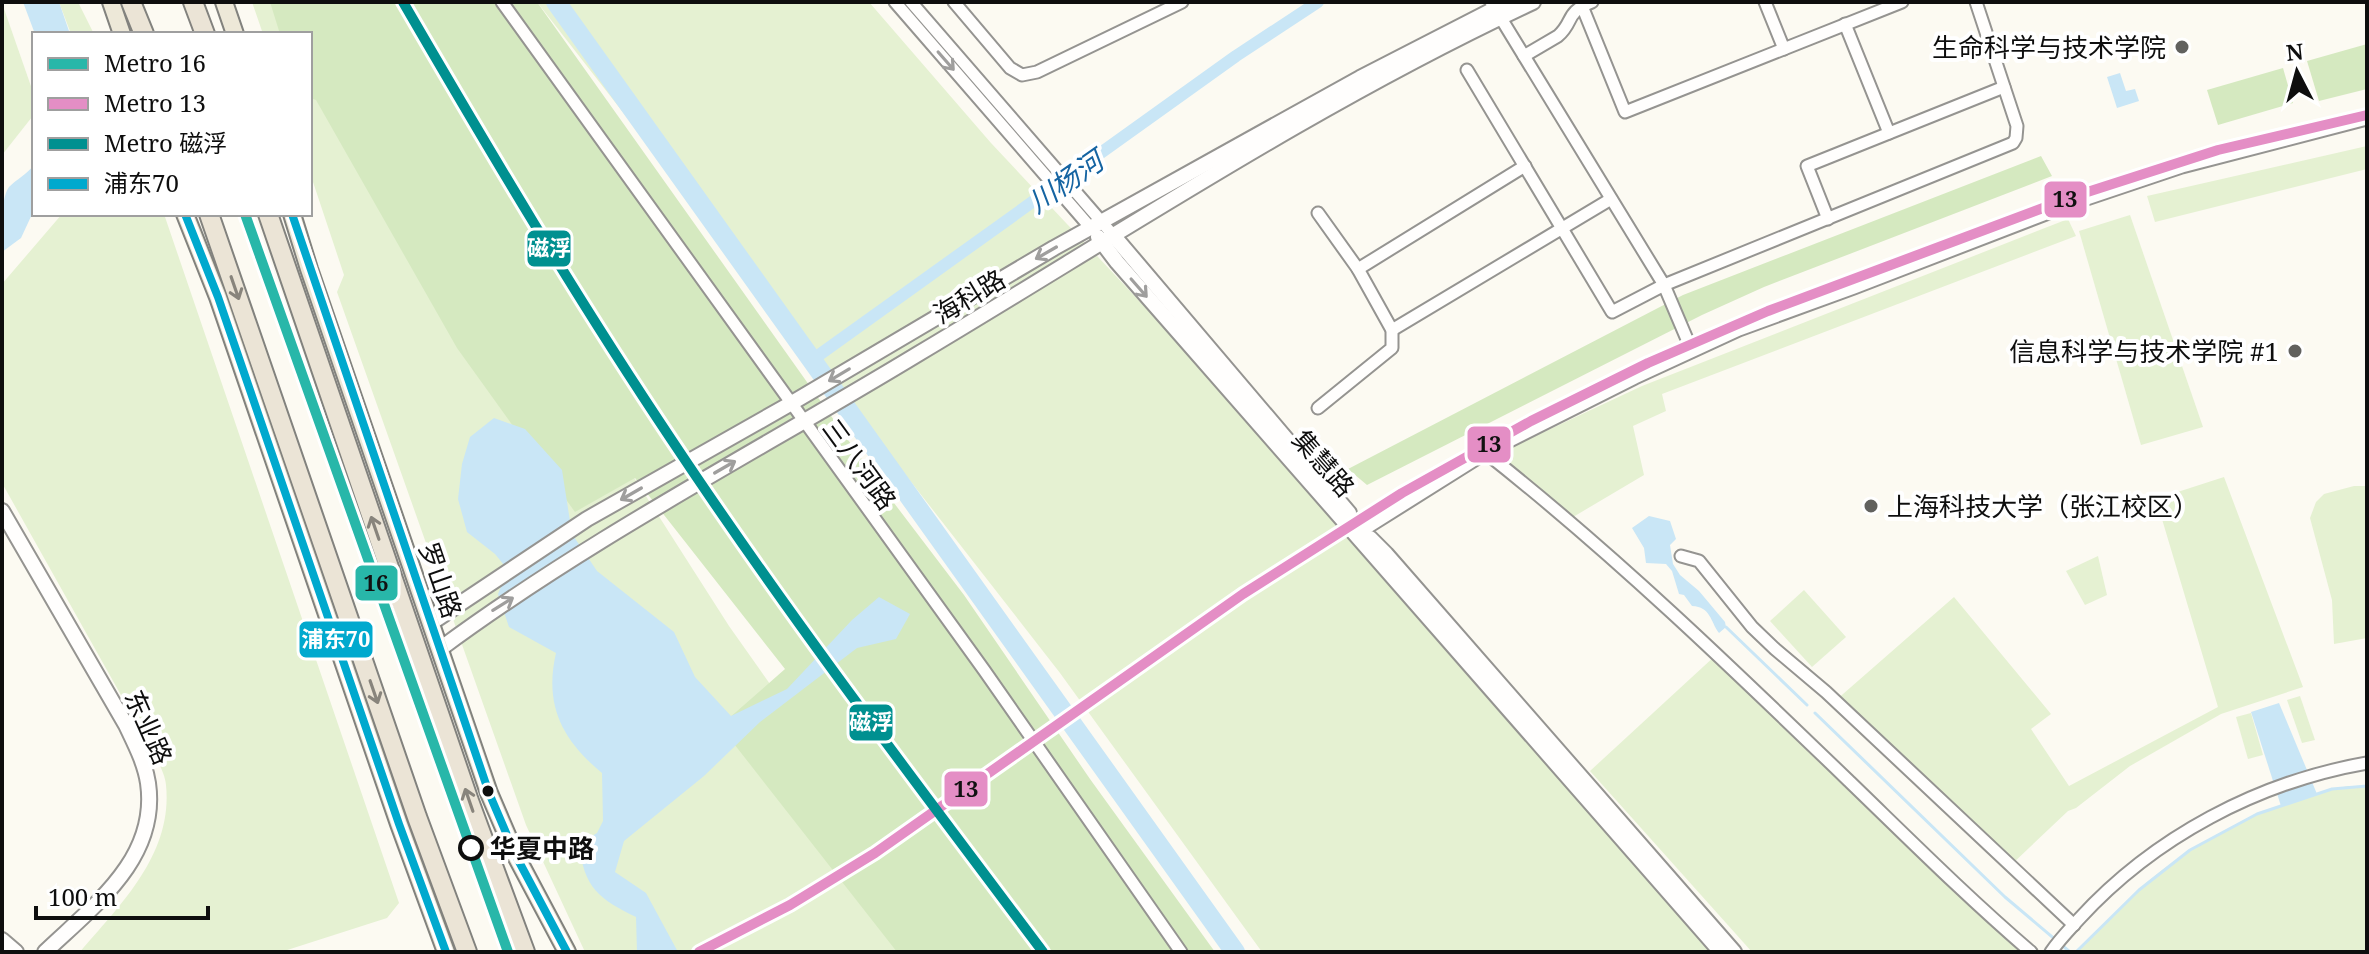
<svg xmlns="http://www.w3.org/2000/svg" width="2369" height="954" font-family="'Noto Serif','Noto Sans SC',serif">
<rect width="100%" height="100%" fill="#fcfaf2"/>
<!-- green -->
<g fill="#e5f1d2">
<polygon points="59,2 78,2 94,34 71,34"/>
<polygon points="252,2 323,2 550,346 729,626 938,922 965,952 585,952 526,825 337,292 344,275 310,173 310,34 263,34"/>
<polygon points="537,2 869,2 991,143 1313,486 1721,952 1262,952 1060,673"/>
<polygon points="2,3 33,92 32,117 2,155"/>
<polygon points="2367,146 2367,169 2155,222 2147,196"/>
<path d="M 62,214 L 164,214 L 399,903 L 387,918 L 281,952 L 80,952 C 121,904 173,854 166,785 C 165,772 155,757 149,745 L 2,483 L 2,284 Z"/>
<polygon points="2130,215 2203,427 2141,445 2079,231"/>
<polygon points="2068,219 2076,236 1662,394 1666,411 1633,426 1644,475 1568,520 1497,454 1642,386"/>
<polygon points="2224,477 2303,687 2221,714 2130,766 2076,808 2068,811 2011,865 1835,701 1954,597 2051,714 2031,729 2069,786 2218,707 2156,499"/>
<polygon points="2354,486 2367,486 2367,638 2334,644 2332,600 2310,518 2316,502 2324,494"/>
<polygon points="2098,556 2107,595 2085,605 2066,571"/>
<polygon points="1804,590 1846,637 1812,667 1770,621"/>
<polygon points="1716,655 2031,952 1752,952 1590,771"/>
<polygon points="2300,696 2315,740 2302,743 2287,700"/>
<polygon points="2251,713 2263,755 2248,759 2236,717"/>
<path d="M 2348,786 L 2367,786 L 2367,952 L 2077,952 C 2097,932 2117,910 2138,890 C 2196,839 2272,801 2348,786 Z"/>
</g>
<!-- forest -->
<g fill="#d5e9c0">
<polygon points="270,2 537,2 878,482 964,595 1090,779 1215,952 897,952 720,726 785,669 635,478 575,512 457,348 316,100 310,98 310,34 280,34"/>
<polygon points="2367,44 2367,89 2319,101 2307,61"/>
<polygon points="2283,68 2293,103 2218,125 2207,90"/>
<polygon points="2041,156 2052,176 1764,287 1702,315 1367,485 1348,469 1683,295"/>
</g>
<!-- water -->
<g fill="#c9e6f6">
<polygon points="23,2 59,2 70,34 35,34"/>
<polygon points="2120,73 2126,91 2135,89 2139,101 2117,108 2107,77"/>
<path d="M 34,165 L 34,210 L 21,238 L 2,252 C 2,235 0,199 9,187 C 17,179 26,175 34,165 Z"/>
<path d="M 494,418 L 525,429 L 562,470 L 572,534 L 597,571 L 674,632 L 695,677 L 731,716 L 787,689 L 852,620 L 879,597 L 910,614 L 896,639 L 857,648 L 760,722 L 704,776 L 624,841 L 615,872 L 646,893 L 678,952 L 637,952 L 636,917 C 599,899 584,888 579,844 L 597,833 L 603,821 L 602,773 C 562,740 544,705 556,653 L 509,627 L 498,594 L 508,570 L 495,554 L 467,532 L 458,499 L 462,464 L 470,437 Z"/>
<path d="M 1649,516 L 1670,521 L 1676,539 L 1670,545 L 1673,564 L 1680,575 L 1699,591 L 1725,622 L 1726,627 L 1719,633 C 1710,621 1711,607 1692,606 L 1684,595 L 1679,594 L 1672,571 L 1666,564 L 1646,563 L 1644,548 L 1632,528 Z"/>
<polygon points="2279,703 2317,794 2281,806 2251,712"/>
</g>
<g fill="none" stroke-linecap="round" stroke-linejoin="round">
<!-- stream -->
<g stroke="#c9e6f6" stroke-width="3">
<polyline points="1726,627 1807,705"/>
<polyline points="1815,713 2005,897 2070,952"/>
<polyline points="2076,952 2139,890 2190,850 2257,814 2332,789 2367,786"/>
</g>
<!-- canal -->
<polyline stroke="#c9e6f6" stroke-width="12" points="812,360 1236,56 1318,2"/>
<!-- river -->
<polyline stroke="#c9e6f6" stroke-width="20" points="556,2 1235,952"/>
<!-- minor casing -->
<g stroke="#959491" stroke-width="15">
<g id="minor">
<polyline points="502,2 984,670 1181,952"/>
<polyline points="895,2 1090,227"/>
<polyline points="911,2 1113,235"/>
<polyline points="954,2 1010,68 1022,75 1037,72 1182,2"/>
<polyline points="1491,2 1664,285 1692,351"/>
<polyline points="1765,2 1784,49"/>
<polyline points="1582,6 1625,112 1902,2"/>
<polyline points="1845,24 1889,133"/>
<path d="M 1524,56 L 1558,36 C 1575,21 1564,13 1592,2"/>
<polyline points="1467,70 1612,312 1664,285 2013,143 2016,138 2017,126 1976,2"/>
<polyline points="1318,213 1358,269 1392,330 1392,348 1318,408"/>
<polyline points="1828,219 1807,166 2004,87"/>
<polyline points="1358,269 1525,166"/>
<polyline points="1392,330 1611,199"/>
<path d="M 1486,453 C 1614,554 1733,669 1850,782 C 1910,840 1968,898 2031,952"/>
<polyline points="1362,531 1486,453 1635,378 1739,330 1854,288 2072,204 2182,167 2367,119"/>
<polyline points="1681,556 1699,561 1752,627 1775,649 1826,692 2074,925"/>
<path d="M 2051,952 C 2059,940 2069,930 2079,919 C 2154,837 2258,782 2367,763"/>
</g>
</g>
<!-- tertiary casing -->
<g stroke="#959491" stroke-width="18">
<g id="tertiary">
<polyline points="1113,235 1349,513"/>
<polyline points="1098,237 1117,262 1721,952"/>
<path d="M 2,511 L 126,725 C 135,744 145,763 148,783 C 159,859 93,906 45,952"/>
<polyline points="1370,538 1386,554 1734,952"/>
<polyline points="431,623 587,519 790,404 1054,248 1360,78 1508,2"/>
<path d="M 440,649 C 590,538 758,451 918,354 C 1121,233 1318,102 1533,2"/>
<polyline points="2,940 16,952"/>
</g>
</g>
<!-- primary casing -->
<g stroke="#82827e" stroke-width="20">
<g id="primary">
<polyline points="111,2 122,34"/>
<polyline points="224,2 235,34"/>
<polyline points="185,214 218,297 399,824 446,952"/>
<polyline points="292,214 309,269 489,793 516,856 567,952"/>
</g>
</g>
<!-- trunk casing -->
<g stroke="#82827e" stroke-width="22">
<g id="trunk">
<polyline points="131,2 144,34"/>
<polyline points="193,2 205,34"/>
<polyline points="209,214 417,817 467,952"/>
<polyline points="268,214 469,801 525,952"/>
</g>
</g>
<!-- minor -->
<use href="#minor" stroke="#fffefd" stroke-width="11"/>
<!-- tertiary -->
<use href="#tertiary" stroke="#fffefd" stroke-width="14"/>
<!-- primary -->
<use href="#primary" stroke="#ede8d8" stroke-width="16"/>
<!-- trunk -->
<use href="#trunk" stroke="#ebe4d6" stroke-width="18"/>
<!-- bus-1 casing -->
<g stroke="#fff" stroke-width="14">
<g id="bus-1">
<polyline points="185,214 218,297 399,824 446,952"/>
<polyline points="292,214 489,793 516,856 567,952"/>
</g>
</g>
<!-- bus-1 -->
<use href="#bus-1" stroke="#00a9ce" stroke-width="8"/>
<!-- metro-1 casing -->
<g stroke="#fff" stroke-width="16">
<polyline id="metro-1" points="245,214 508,952"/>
</g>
<!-- metro-2 casing -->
<g stroke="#fff" stroke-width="16">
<polyline id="metro-2" points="699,952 790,905 875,853 1243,594 1402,493 1531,421 1648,363 1768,311 2075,196 2218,150 2367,115"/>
</g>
<!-- metro-3 casing -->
<g stroke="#fff" stroke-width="16">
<path id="metro-3" d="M 403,2 C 489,150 576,297 671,439 C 788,615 916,783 1043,952"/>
</g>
<!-- metro-1 -->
<use href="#metro-1" stroke="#28b7a9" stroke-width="10"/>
<!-- metro-2 -->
<use href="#metro-2" stroke="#e48ec5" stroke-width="10"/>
<!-- metro-3 -->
<use href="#metro-3" stroke="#009090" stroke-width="10"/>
</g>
<!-- one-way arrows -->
<defs><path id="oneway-shaft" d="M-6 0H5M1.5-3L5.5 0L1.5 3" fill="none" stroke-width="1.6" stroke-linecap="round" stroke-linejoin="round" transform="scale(2)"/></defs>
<g stroke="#9f9e9d">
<use href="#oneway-shaft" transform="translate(946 61) rotate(49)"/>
<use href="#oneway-shaft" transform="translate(1046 253) rotate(150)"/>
<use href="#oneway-shaft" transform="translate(1139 288) rotate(49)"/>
<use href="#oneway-shaft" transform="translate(839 375) rotate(149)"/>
<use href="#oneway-shaft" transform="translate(725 467) rotate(-30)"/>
<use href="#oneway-shaft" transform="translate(631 494) rotate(150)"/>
<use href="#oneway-shaft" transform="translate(503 604) rotate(-32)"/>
</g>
<g stroke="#88847c">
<use href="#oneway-shaft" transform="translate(235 288) rotate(71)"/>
<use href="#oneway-shaft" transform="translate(375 528) rotate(-109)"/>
<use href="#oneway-shaft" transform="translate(374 692) rotate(71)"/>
<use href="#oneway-shaft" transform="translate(469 800) rotate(-109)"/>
</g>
<!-- markers -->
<g fill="#61615e" stroke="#fff" stroke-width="3">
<circle cx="2182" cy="47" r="8"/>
<circle cx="2295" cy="351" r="8"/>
<circle cx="1871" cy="506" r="8"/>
</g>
<circle fill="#0e0e0e" stroke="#fff" stroke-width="3" cx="488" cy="791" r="7"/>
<circle fill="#fff" stroke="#0e0e0e" stroke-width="4" cx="471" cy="848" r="11"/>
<g text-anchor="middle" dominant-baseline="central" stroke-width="8" stroke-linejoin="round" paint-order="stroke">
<!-- poi labels -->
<g font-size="26" fill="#0e0e0e" stroke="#fff" text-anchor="end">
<text x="2166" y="47">生命科学与技术学院</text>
<text x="2279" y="351">信息科学与技术学院 #1</text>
<text x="1887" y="506" text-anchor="start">上海科技大学（张江校区）</text>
</g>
<!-- street labels -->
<g font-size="26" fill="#0e0e0e" stroke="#fff">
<text transform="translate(969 296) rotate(-31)">海科路</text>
<text transform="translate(1324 463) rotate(49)">集慧路</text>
<text transform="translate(860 464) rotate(54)">三八河路</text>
<text transform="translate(441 580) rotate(71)">罗山路</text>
<text transform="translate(149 727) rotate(66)">东业路</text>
</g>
<!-- stop labels -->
<g font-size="26" font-weight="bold" fill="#0e0e0e" stroke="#fff" text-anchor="start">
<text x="490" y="848">华夏中路</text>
</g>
<!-- water labels -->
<g font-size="28" font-style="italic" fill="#1564a2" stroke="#fff">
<text transform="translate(1065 181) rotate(-35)">川杨河</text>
</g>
</g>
<g stroke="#fff" stroke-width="3">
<rect x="2043" y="180" width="45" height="39" rx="8" fill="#e48ec5"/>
<rect x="526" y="229" width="46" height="39" rx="8" fill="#009090"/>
<rect x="1466" y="425" width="46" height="39" rx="8" fill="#e48ec5"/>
<rect x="354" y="564" width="45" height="38" rx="8" fill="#28b7a9"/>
<rect x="298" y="620" width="76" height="39" rx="8" fill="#00a9ce"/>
<rect x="848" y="703" width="46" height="39" rx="8" fill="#009090"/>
<rect x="943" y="770" width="46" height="38" rx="8" fill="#e48ec5"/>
</g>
<g font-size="22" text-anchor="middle" font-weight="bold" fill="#fff">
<text x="549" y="256">磁浮</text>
<text x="336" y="647">浦东70</text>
<text x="871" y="730">磁浮</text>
</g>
<g font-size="22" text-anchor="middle" font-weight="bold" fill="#111">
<text x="2065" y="207">13</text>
<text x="1489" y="452">13</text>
<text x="376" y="591">16</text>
<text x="966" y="797">13</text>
</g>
<!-- border -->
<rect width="2369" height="954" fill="none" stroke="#0e0e0e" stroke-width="8"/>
<!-- legend -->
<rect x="32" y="32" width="280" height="184" fill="#ffffff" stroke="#9f9f9f" stroke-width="2"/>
<rect x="48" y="58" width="40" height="12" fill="#28b7a9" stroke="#9f9f9f" stroke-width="2"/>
<text x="104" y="72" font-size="24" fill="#0e0e0e">Metro 16</text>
<rect x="48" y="98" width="40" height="12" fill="#e48ec5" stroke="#9f9f9f" stroke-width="2"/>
<text x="104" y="112" font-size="24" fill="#0e0e0e">Metro 13</text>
<rect x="48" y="138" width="40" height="12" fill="#009090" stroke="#9f9f9f" stroke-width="2"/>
<text x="104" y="152" font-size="24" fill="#0e0e0e">Metro 磁浮</text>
<rect x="48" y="178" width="40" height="12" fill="#00a9ce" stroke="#9f9f9f" stroke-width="2"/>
<text x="104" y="192" font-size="24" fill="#0e0e0e">浦东70</text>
<!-- north arrow -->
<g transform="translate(2297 72) rotate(354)" stroke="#ffffff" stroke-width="6" paint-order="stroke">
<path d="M0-6L14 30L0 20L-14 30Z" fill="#0e0e0e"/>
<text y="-12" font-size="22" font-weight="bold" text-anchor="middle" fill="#0e0e0e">N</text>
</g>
<!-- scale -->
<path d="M36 906v12h172v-12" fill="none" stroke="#0e0e0e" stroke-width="4"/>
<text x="48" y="906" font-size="24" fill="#0e0e0e" stroke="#ffffff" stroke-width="6" paint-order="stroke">100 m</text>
</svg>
